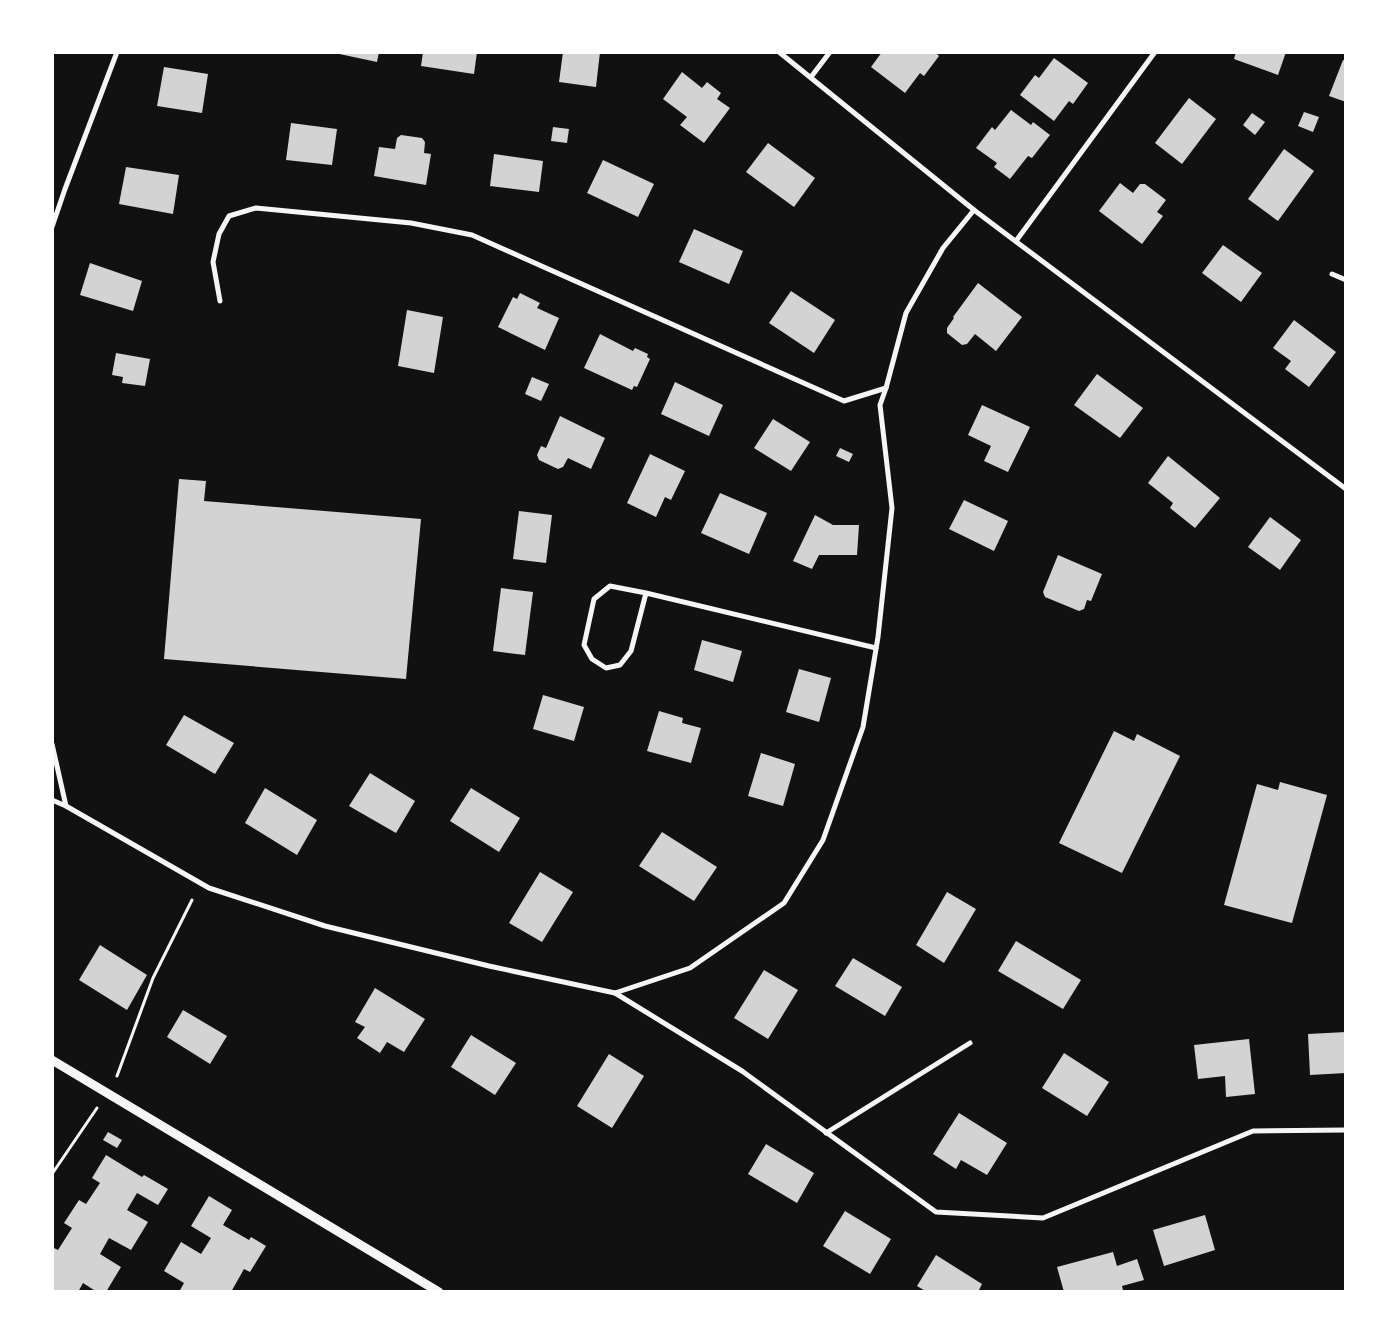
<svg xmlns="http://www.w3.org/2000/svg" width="1398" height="1344" font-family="'Source Sans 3',sans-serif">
<rect width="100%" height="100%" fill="#111"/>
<!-- building -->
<g fill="#d3d3d3">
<polygon points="330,52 379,52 377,62"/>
<polygon points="423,52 477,52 474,74 421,66"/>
<polygon points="563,52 600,52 596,87 559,82"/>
<polygon points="882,52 935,52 939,56 924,76 920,73 905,93 871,67"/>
<polygon points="1236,52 1286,52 1278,75 1234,59"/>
<polygon points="1054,58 1088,83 1073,104 1069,101 1054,121 1020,95 1035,75 1039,78"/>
<polygon points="1343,60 1346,61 1346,102 1329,96"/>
<polygon points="164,67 208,74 202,113 157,106"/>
<polygon points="682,72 702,88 707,82 721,93 717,99 730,108 704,143 680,125 687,117 663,99"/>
<polygon points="1189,98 1216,119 1182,164 1155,143"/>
<polygon points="1011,110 1031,125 1033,122 1050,135 1032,158 1028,156 1010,179 994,167 997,163 976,148 992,127 995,130"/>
<polygon points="1304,112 1319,117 1313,132 1298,126"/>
<polygon points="1252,113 1265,122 1255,135 1243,125"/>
<polygon points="291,123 337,129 332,165 286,160"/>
<polygon points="553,127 569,129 567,143 551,141"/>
<polygon points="401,135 422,138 425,142 424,153 431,154 426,185 374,176 379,147 395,149 397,138"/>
<polygon points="768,143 815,178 794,207 746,172"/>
<polygon points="1284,149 1314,171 1278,221 1248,199"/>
<polygon points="494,154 543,161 539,192 490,186"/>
<polygon points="603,160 654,184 638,217 587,193"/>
<polygon points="126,167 179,175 173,214 119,204"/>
<polygon points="1120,183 1133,193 1140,184 1145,184 1166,200 1157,212 1163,216 1142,244 1099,211"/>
<polygon points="694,229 743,251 729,284 679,262"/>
<polygon points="1223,245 1262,273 1241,302 1202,273"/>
<polygon points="90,263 142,281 133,311 80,295"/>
<polygon points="978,283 1022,317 996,351 975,334 967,344 962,345 947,333 947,328 954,318 953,317"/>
<polygon points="791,291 835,320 814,353 769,323"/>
<polygon points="520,293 540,303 537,308 559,318 545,350 498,327 513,297 517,299"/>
<polygon points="407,310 443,317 434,373 398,366"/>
<polygon points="1294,320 1336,352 1309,387 1285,369 1291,361 1273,348"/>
<polygon points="600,334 633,351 635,348 648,354 647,357 650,359 637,387 634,386 632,390 584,368"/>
<polygon points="116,353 150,359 145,386 122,383 123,377 112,375"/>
<polygon points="1097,374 1143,408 1120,438 1074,405"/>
<polygon points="532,377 549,384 541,401 525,394"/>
<polygon points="675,382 723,405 709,436 661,414"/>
<polygon points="982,405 1030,427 1008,472 984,461 991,446 968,435"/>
<polygon points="560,416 605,438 591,469 568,458 563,467 558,469 539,460 537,455 541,446 546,448"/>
<polygon points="773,419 810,442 791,471 754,448"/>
<polygon points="840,448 853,454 849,462 836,456"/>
<polygon points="650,454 685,471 671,500 665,497 656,517 627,503"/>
<polygon points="1168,456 1220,498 1195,528 1170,508 1173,503 1148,483"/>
<polygon points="179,479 206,481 204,501 421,519 406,679 164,659"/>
<polygon points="720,493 767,513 749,554 701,533"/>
<polygon points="964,500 1008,521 994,551 949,529"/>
<polygon points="519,511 552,515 546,563 513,559"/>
<polygon points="815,515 833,525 859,525 857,555 819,555 812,569 793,561"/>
<polygon points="1270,517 1301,540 1280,570 1248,547"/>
<polygon points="1058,555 1102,574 1091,601 1087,600 1084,609 1079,611 1045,597 1043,592"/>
<polygon points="501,588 533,592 525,655 493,651"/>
<polygon points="702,640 742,651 733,682 694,670"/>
<polygon points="799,669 831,678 819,722 786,712"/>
<polygon points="543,695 584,707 574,741 533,729"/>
<polygon points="659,711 683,718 682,723 701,728 691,763 647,751"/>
<polygon points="184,715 234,743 215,774 166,745"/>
<polygon points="1114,731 1134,741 1137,734 1180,756 1122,873 1059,843"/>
<polygon points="761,753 795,764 783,806 748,796"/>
<polygon points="370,773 415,801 396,833 349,806"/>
<polygon points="1280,782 1327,795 1292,923 1224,905 1257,784 1278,790"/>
<polygon points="265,788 317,820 297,855 245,823"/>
<polygon points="471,788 520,818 499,852 450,821"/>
<polygon points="662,832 717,867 694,901 639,866"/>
<polygon points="540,872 573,892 542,942 509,923"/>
<polygon points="947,892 976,909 944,963 916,945"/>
<polygon points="1016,941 1081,980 1063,1009 998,971"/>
<polygon points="100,945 147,975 127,1010 79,980"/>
<polygon points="853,958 902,987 885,1016 835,986"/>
<polygon points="764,970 798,990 768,1039 734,1018"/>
<polygon points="375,988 425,1019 404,1052 387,1042 380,1053 357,1038 365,1027 355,1022"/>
<polygon points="183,1010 227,1036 210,1064 167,1037"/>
<polygon points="1346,1032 1346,1073 1310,1075 1308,1034"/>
<polygon points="471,1035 516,1063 495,1095 451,1067"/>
<polygon points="1249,1039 1255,1094 1226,1097 1225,1076 1198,1079 1194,1045"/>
<polygon points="1064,1053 1109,1082 1087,1116 1042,1088"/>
<polygon points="609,1054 644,1076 612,1128 577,1106"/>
<polygon points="959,1113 1007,1143 987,1175 961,1160 956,1169 933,1154"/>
<polygon points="108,1132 122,1140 117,1148 103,1140"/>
<polygon points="766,1144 814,1173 797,1203 748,1174"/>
<polygon points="106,1155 142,1177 144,1175 168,1189 158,1205 137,1193 127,1210 148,1222 131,1250 109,1238 100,1254 121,1267 106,1292 97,1292 83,1283 78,1292 52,1292 52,1247 58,1250 72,1228 64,1223 79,1200 86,1204 100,1183 92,1178"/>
<polygon points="209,1196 232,1210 223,1225 249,1240 251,1237 266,1246 250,1272 244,1269 231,1292 179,1292 184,1283 164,1271 181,1242 201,1254 211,1238 191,1226"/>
<polygon points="845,1211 891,1239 870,1274 823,1246"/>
<polygon points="1205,1215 1215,1250 1164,1266 1153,1230"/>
<polygon points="1113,1252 1117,1266 1137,1259 1144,1280 1122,1286 1123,1290 1118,1292 1064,1292 1057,1267"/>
<polygon points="936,1255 982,1284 978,1292 927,1292 917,1286"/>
</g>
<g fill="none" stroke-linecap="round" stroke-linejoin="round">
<!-- path -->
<g stroke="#f5f5f5" stroke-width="3">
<polyline points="117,1076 153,978 192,900"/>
<polyline points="52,1174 97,1108"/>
</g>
<!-- minor -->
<g stroke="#f5f5f5" stroke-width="5">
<polyline points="779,52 974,210 1346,489"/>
<polyline points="811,77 830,52"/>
<polyline points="52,227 65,189 117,52"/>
<polyline points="1016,241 1155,52"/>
<polyline points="1332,274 1346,280"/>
<polyline points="220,301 213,262 219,234 229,216 256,208 411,223 472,235 844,401 886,388 906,313 943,248 974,210"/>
<polyline points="646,593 631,651 620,665 606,668 592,659 584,645 594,599 610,586 646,593 876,648"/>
<polyline points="52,744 66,806"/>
<polyline points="52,800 66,806 209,888 325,926 489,966 615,993 690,968 784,903 823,840 863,727 878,637 892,508 880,405 886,388"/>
<polyline points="615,993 742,1071 936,1212 1043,1218 1253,1131 1346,1130"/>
<polyline points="826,1133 970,1043"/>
</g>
<!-- tertiary -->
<polyline stroke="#f5f5f5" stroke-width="9" points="52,1060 439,1292"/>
</g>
<!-- border -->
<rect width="1398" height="1344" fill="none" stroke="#ffffff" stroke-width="108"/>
</svg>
